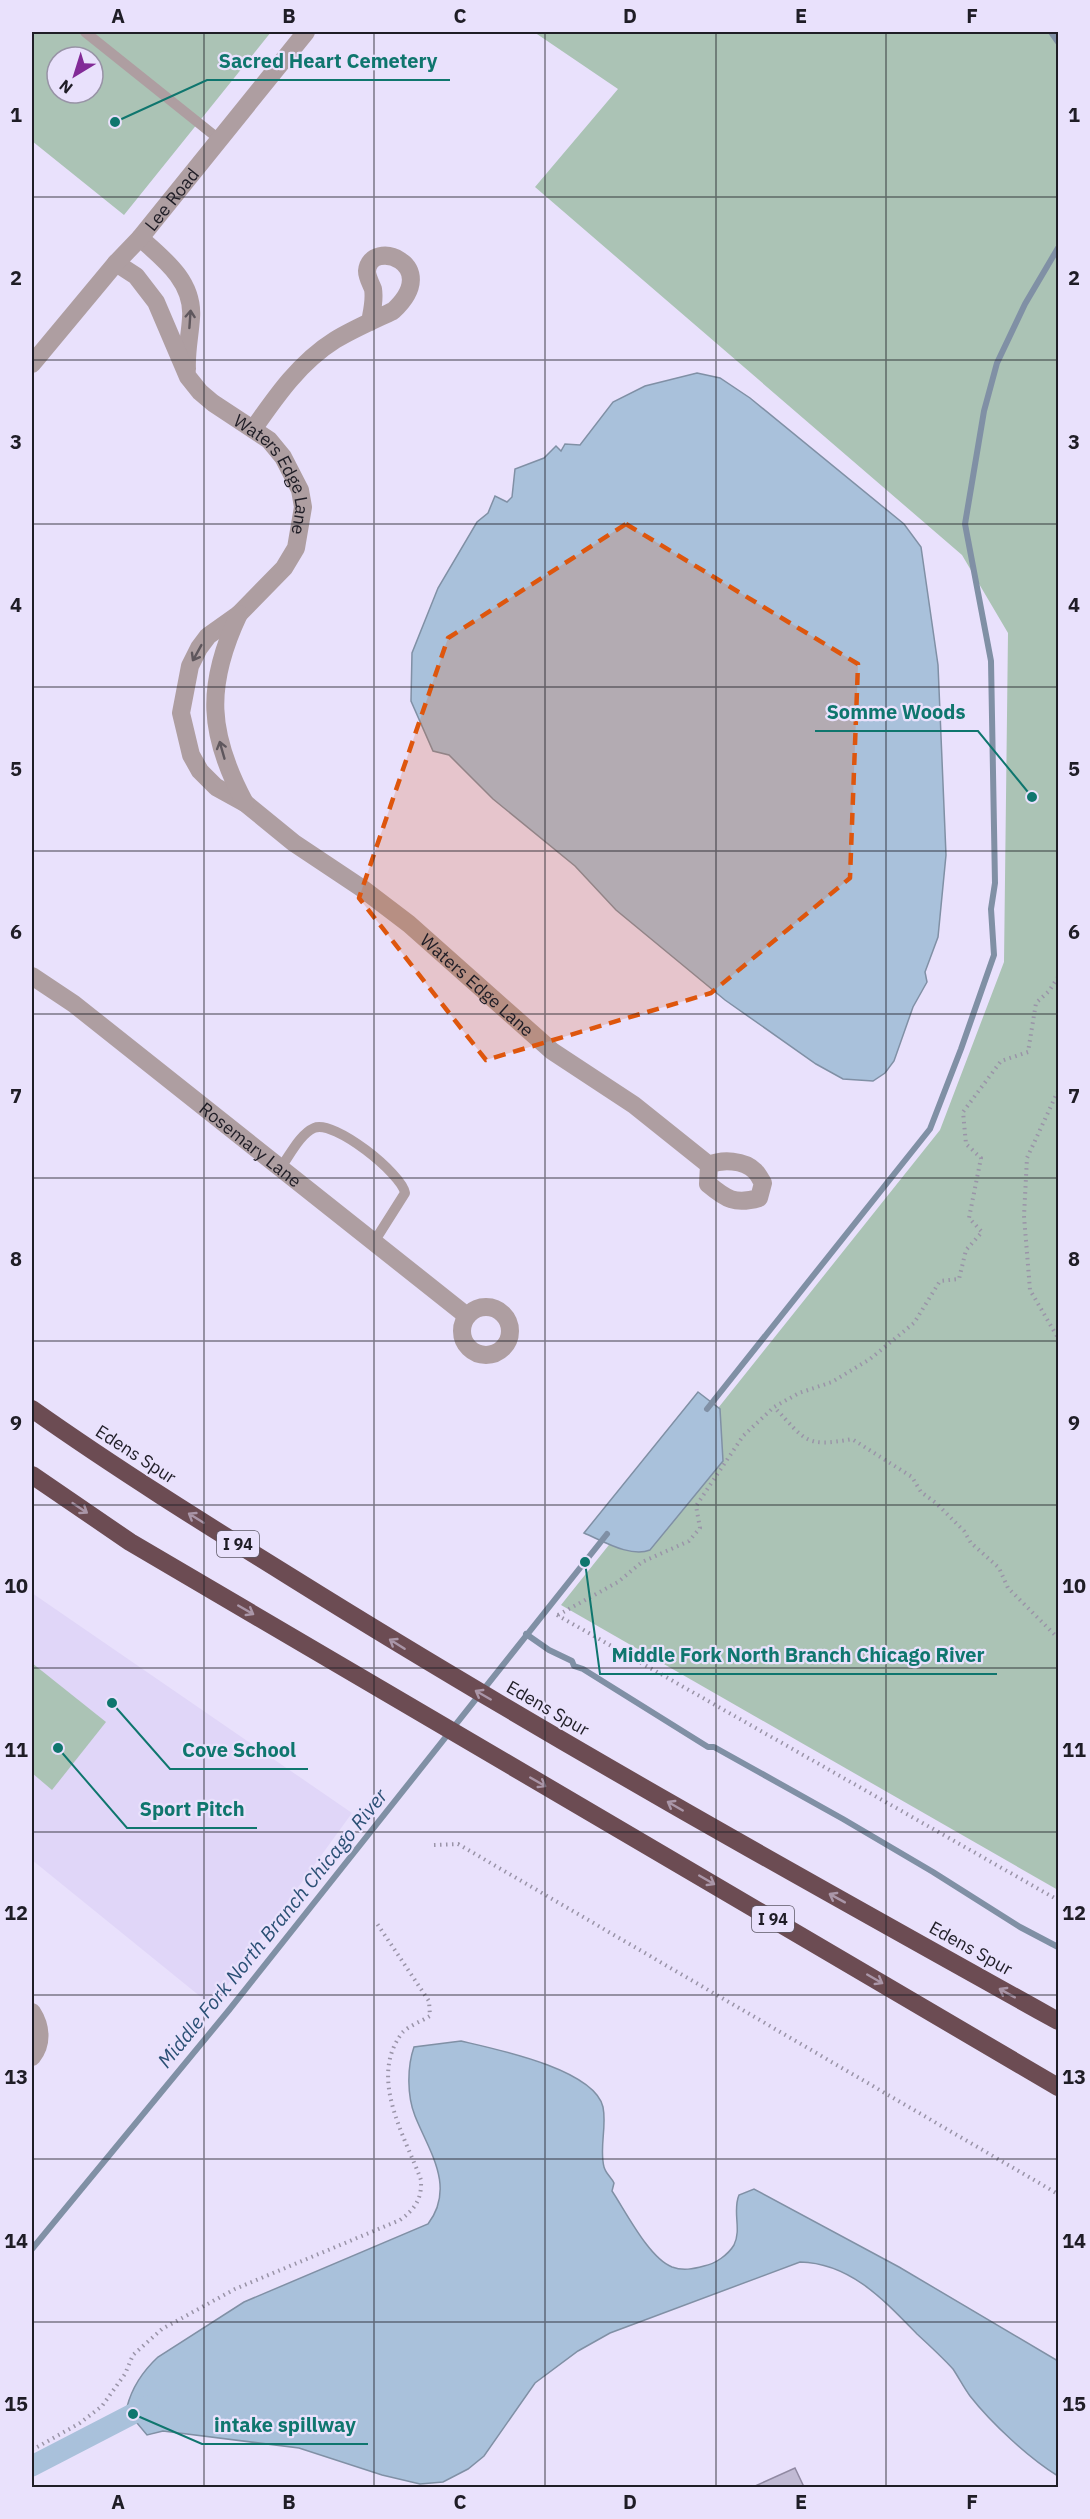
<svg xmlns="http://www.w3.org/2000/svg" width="1090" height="2519" font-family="'IBM Plex Sans',sans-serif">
<rect width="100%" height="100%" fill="#e9e1fc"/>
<!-- built -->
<polygon fill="#e0d6f8" points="32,1593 352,1813 212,2006 32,1860"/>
<!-- green -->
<g fill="#abc3b5" fill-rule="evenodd">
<path d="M 32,32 L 271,32 L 124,215 L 32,141 ZM 57,57 L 93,57 L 93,93 L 57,93 Z"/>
<polygon points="534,32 1058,32 1058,1890 561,1605 940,1130 1004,962 1008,633 962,555 535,187 618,89"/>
<polygon points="32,1663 106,1722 52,1790 32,1773"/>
</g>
<!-- water -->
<g fill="#a9c1db" stroke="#8090a5" stroke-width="1.5">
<polygon points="697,373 720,378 750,398 904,524 921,547 938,665 946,855 938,937 925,972 927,982 913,1007 894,1061 885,1073 873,1081 843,1079 816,1064 725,1000 616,910 575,866 493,799 449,755 433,751 411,701 412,653 438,588 477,522 488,513 495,496 507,502 512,497 515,469 544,458 556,446 561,451 565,444 580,445 613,402 645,386"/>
<path d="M 698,1392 L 720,1409 L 723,1461 L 650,1550 C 631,1558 603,1541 584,1533 Z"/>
<path d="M 461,2041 C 495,2049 594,2069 603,2107 C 607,2127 599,2148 604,2167 C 606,2174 611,2177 614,2183 L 612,2191 C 626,2212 649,2258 672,2267 C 683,2271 693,2269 704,2266 C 715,2264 728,2255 734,2245 C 742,2229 732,2211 739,2195 L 754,2189 L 899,2267 L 1058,2361 L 1058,2476 C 1029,2458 992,2424 970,2396 C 964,2388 959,2378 953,2369 C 942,2357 929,2345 917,2334 C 884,2300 850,2263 800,2262 L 610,2333 L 578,2351 L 535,2383 L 484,2456 L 468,2469 L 443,2482 L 420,2484 L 382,2475 L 299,2448 L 163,2431 L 147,2435 L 137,2423 L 136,2417 L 128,2411 L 127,2407 C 132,2387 143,2371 158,2357 L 244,2302 L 428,2224 C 456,2187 429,2151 415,2116 C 407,2096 407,2067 414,2047 Z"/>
</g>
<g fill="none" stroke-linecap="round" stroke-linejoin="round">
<!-- stream -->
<g stroke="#8090a5" stroke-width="6">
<polyline points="1051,32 1058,42"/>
<polyline points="707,1409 930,1129 961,1049 994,955 991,909 995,883 991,661 965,524 984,411 997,363 1025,304 1058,248"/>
<polyline points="526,1634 549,1650 572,1661 574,1666 583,1669 708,1747 714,1747 843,1819 933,1872 1020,1927 1058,1947"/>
<polyline points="32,2249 229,2010 607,1534"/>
</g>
<!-- canal -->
<polyline stroke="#a9c1db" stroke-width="21" points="32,2466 148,2406"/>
</g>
<!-- building -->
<polygon fill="#c1bad4" stroke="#9089a2" stroke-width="1.5" points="795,2468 804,2487 753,2487"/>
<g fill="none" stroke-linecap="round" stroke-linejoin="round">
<!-- path -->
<g stroke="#9a94a8" stroke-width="4" stroke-dasharray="1.5 4.5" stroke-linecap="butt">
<path d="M 1058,977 L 1049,991 L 1036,1003 L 1028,1052 L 1001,1061 L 963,1112 L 966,1144 L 981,1158 L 969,1218 L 982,1232 L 966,1250 L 959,1279 L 940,1281 L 914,1323 L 870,1359 L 832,1382 L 799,1393 L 774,1407 C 806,1440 804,1448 852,1439 L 912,1477 L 921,1492 L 936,1503 L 964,1531 L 971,1543 L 999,1568 L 1008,1588 L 1058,1638"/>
<polyline points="1058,1091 1027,1158 1024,1216 1030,1290 1058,1338"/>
<polyline points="557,1615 1058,1900"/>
<polyline points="558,1615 618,1582 642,1562 689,1541 700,1528 696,1506 743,1436 774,1407"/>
<polyline points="434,1845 458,1844 1058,2194"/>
<path d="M 32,2450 L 80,2423 L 102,2406 L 125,2374 L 133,2355 L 162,2329 L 235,2289 L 400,2220 C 415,2209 422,2199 421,2180 C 405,2136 368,2078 402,2033 C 408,2026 422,2021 430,2016 L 429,2001 L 376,1922"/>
</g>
<!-- lane -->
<g stroke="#ae9ea1" stroke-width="10">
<polyline points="85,32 220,140"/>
<path d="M 281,1167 C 290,1155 300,1134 314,1128 C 334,1119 402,1174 405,1193 L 374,1242"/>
</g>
<!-- street -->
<g stroke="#ae9ea1" stroke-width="18">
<path d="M 140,238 C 164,259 194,282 191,318 C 190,335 186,352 187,369"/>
<path id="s1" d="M 116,263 L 136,276 L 156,302 L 188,377 L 200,392 L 213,403 L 269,440 L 283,457 L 300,490 L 303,507 L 296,548 L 284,568 L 239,614 L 208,636 L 199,648 L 190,666 L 181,713 L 191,755 L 200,771 L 216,787 L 245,803 L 294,843 L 363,889 L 409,924 L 552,1051 L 634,1105 L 709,1165 L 708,1184 C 726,1199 735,1205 759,1198 L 763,1183 C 761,1180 758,1174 755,1171 C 744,1160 722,1159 709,1165"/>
<path id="s2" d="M 32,364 L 116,263 L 140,238 L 306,32"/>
<path d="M 254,428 C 277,395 300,362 335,340 C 353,329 374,320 393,311 C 444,264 370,237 367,271 C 367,277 371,284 373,289 C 375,300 372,311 370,322"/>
<path d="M 239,614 C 205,686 208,734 245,803"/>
<path id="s3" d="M 32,976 L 74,1004 L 467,1316"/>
<circle cx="486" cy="1331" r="24"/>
<path d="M 32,2012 C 41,2026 43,2043 32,2057"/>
</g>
<!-- highway -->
<g stroke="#6c4c53" stroke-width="18">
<path d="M 32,1409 C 117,1469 205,1524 294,1579 C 544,1735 801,1878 1058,2021"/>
<polyline points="32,1475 130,1542 1058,2087"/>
</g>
</g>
<!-- one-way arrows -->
<defs><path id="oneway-shaft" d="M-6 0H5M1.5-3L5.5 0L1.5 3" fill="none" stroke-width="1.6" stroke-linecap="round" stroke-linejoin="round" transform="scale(1.5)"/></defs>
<g stroke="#5f575d">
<use href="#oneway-shaft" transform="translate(190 319) rotate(-86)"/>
<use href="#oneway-shaft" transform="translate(197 653) rotate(119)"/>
<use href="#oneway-shaft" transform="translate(222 750) rotate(-106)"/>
</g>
<g stroke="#aa96a8">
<use href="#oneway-shaft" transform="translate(80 1508) rotate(34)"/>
<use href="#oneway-shaft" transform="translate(196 1518) rotate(-148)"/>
<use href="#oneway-shaft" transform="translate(246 1610) rotate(30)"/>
<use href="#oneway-shaft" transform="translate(397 1644) rotate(-148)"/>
<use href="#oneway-shaft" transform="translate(483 1695) rotate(-150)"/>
<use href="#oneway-shaft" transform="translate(538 1782) rotate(30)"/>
<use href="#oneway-shaft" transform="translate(675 1806) rotate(-150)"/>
<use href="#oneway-shaft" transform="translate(707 1880) rotate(30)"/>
<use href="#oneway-shaft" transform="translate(837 1898) rotate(-151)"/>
<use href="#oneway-shaft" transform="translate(875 1979) rotate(30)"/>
<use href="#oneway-shaft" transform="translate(1007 1993) rotate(-151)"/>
</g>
<!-- marked area -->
<path fill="#de560d" fill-opacity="0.2" stroke="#de560d" stroke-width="4.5" stroke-dasharray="12 8" stroke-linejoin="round" d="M 626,524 L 858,664 L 850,878 L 711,993 L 486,1060 L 359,898 L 448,638 Z"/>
<!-- grid -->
<path fill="none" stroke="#1f1d26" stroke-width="1.5" stroke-opacity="0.55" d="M 204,32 L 204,2488M 374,32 L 374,2488M 545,32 L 545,2488M 716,32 L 716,2488M 886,32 L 886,2488M 32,197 L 1058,197M 32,360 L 1058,360M 32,524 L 1058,524M 32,687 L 1058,687M 32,851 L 1058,851M 32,1014 L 1058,1014M 32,1178 L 1058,1178M 32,1341 L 1058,1341M 32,1505 L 1058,1505M 32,1668 L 1058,1668M 32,1832 L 1058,1832M 32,1995 L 1058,1995M 32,2159 L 1058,2159M 32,2322 L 1058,2322"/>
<g text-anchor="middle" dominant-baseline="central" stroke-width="4.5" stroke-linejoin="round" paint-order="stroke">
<!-- shield labels -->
<g fill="#e9e1fc" stroke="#5c5866" stroke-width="1.5">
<rect x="217" y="1531" width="42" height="26" rx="4.5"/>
<rect x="752" y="1906" width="42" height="26" rx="4.5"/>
</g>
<g font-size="16" font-weight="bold" fill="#1f1d26">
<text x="238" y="1544">I 94</text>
<text x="773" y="1919">I 94</text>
</g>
<!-- street labels -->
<g font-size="18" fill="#1f1d26" stroke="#e9e1fc">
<text stroke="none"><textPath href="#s2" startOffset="216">Lee Road</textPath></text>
<text stroke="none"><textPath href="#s1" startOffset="274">Waters Edge Lane</textPath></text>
<text stroke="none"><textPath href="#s1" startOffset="981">Waters Edge Lane</textPath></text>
<text stroke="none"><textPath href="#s3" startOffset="276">Rosemary Lane</textPath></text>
<text transform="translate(136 1454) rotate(33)">Edens Spur</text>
<text transform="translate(548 1708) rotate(30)">Edens Spur</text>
<text transform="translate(971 1948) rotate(29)">Edens Spur</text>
</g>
<!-- water labels -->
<g font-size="20" font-style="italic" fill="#2b5075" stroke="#e9e1fc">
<text transform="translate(272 1928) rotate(-51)">Middle Fork North Branch Chicago River</text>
</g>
</g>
<!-- callouts -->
<path fill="none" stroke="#0f766e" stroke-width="2" d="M115 122L207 80H450M1032 797L978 731H815M585 1562L600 1674H997M112 1703L170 1769H308M58 1748L127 1828H257M133 2414L202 2444H368"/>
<g fill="#0f766e" stroke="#e9e1fc" stroke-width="2">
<circle cx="115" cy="122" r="6"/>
<circle cx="1032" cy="797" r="6"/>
<circle cx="585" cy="1562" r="6"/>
<circle cx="112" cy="1703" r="6"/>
<circle cx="58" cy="1748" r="6"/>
<circle cx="133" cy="2414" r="6"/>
</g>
<g font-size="20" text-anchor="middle" font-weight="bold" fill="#0f766e" stroke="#e9e1fc" stroke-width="4.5" stroke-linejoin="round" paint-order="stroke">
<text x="328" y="68">Sacred Heart Cemetery</text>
<text x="896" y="719">Somme Woods</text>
<text x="798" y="1662">Middle Fork North Branch Chicago River</text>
<text x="239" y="1757">Cove School</text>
<text x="192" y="1816">Sport Pitch</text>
<text x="285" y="2432">intake spillway</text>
</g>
<!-- border -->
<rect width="1090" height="2519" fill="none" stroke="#e9e1fc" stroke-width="66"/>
<!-- north arrow -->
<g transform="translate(75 75) rotate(218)"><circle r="28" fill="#e9e1fc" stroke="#9893a6" stroke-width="1.5"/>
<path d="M0-4.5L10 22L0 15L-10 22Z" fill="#822a97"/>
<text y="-9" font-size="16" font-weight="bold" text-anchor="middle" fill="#1f1d26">N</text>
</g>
<rect x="33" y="33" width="1024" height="2453" fill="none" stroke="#1f1d26" stroke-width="2"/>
<g font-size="20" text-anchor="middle" font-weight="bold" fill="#1f1d26">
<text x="118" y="23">A</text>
<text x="289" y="23">B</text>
<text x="460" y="23">C</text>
<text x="630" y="23">D</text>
<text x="801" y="23">E</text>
<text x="972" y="23">F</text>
<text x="16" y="122">1</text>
<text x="1074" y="122">1</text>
<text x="16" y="285">2</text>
<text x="1074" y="285">2</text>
<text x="16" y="449">3</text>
<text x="1074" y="449">3</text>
<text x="16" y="612">4</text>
<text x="1074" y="612">4</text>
<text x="16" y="776">5</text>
<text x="1074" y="776">5</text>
<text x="16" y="939">6</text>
<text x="1074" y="939">6</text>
<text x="16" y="1103">7</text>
<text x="1074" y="1103">7</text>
<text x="16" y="1266">8</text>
<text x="1074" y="1266">8</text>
<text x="16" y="1430">9</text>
<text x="1074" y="1430">9</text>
<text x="16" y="1593">10</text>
<text x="1074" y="1593">10</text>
<text x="16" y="1757">11</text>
<text x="1074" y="1757">11</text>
<text x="16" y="1920">12</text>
<text x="1074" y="1920">12</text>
<text x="16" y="2084">13</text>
<text x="1074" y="2084">13</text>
<text x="16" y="2248">14</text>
<text x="1074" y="2248">14</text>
<text x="16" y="2411">15</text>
<text x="1074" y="2411">15</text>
<text x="118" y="2509">A</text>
<text x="289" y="2509">B</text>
<text x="460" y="2509">C</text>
<text x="630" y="2509">D</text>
<text x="801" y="2509">E</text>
<text x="972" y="2509">F</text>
</g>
</svg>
